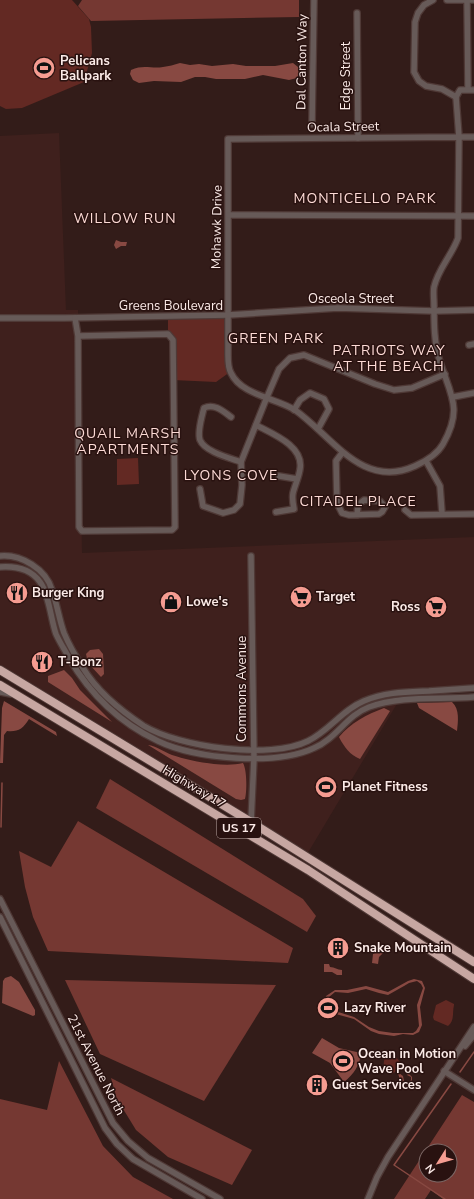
<svg xmlns="http://www.w3.org/2000/svg" width="474" height="1199" font-family="'Nunito Sans',sans-serif">
<rect width="100%" height="100%" fill="#331c19"/>
<!-- built -->
<polygon fill="#3f201d" points="59,133 66,310 78,310 82,553 474,537 474,688 404,692 306,856 0,670 0,136"/>
<!-- green -->
<g fill="#632923">
<polygon points="0,0 72,0 89,19 91,27 92,53 84,82 22,108 6,109 0,106"/>
<polygon points="228,315 230,372 216,382 173,380 173,340 168,334 168,316"/>
<polygon points="138,458 139,484 117,485 117,459"/>
<path d="M 446,1000 L 454,1004 L 454,1005 C 452,1013 455,1020 448,1026 L 434,1020 L 433,1017 L 436,1005 Z"/>
<path d="M 388,1051 L 393,1053 L 400,1062 L 397,1065 L 395,1072 L 392,1074 C 390,1072 385,1071 384,1067 C 383,1063 385,1054 388,1051 Z"/>
</g>
<!-- forest -->
<g fill="#753832" fill-rule="evenodd">
<polygon points="82,0 299,0 299,17 91,21 78,6"/>
<polygon points="110,779 303,899 316,916 307,932 96,808"/>
<polygon points="78,821 293,948 288,963 48,951 33,917 25,887 19,851 51,867"/>
<polygon points="65,980 276,985 204,1101 100,1054"/>
<polygon points="59,1061 103,1146 133,1177 173,1199 0,1199 0,1099 47,1110"/>
<polygon points="111,1078 252,1150 232,1185 168,1157 136,1130 117,1099"/>
<path d="M 462,1095 L 474,1102 L 474,1199 L 443,1199 L 431,1190 L 425,1199 L 394,1199 ZM 426,1151 L 450,1151 L 450,1175 L 426,1175 Z"/>
</g>
<!-- water -->
<g fill="#884942" fill-rule="evenodd">
<path d="M 180,63 L 190,65 L 199,64 L 212,66 L 233,64 L 246,66 L 275,66 L 293,63 L 298,67 L 299,73 L 297,78 L 289,80 L 263,75 L 245,79 L 216,79 L 205,77 L 195,77 L 181,82 L 154,81 L 139,83 L 133,80 L 130,74 L 131,70 C 144,64 151,69 163,67 C 169,66 174,65 180,63 Z"/>
<polygon points="116,240 121,242 127,242 126,246 121,246 116,249 114,245"/>
<polygon points="99,649 103,654 104,674 101,677 88,663 86,654 90,650"/>
<polygon points="64,670 72,678 80,690 112,722 48,682 48,676"/>
<path d="M 4,701 L 56,732 L 57,736 L 29,719 C 23,729 18,732 7,731 L 4,735 L 3,763 L 0,763 L 2,708 Z"/>
<path d="M 452,702 C 460,709 458,722 457,731 L 419,708 L 417,703 Z"/>
<path d="M 384,708 L 390,711 L 360,759 C 350,755 344,747 339,737 C 350,723 368,714 384,708 Z"/>
<path d="M 148,745 C 156,746 164,752 172,755 C 190,761 224,768 243,763 C 247,770 247,791 245,799 L 241,800 L 236,799 Z"/>
<polygon points="378,945 385,951 379,957 378,964 372,963 373,954 375,953 372,951"/>
<path d="M 324,964 L 329,964 L 330,967 C 335,967 337,970 342,970 L 342,975 L 337,975 L 332,972 L 324,972 Z"/>
<polygon points="11,976 19,982 35,1010 35,1015 33,1016 2,1003 3,981 5,978"/>
<path d="M 414,979 L 422,981 L 425,988 L 420,1007 L 422,1025 L 419,1032 L 413,1035 L 403,1034 L 394,1036 L 379,1034 L 371,1031 L 354,1019 L 332,1013 C 326,1009 324,1003 326,996 L 335,990 L 347,990 L 366,986 L 388,992 L 408,981 ZM 417,981 L 421,984 L 423,988 L 417,1005 L 419,1026 L 416,1031 L 413,1033 L 393,1033 L 379,1031 L 369,1027 L 354,1017 L 332,1010 L 328,1004 L 329,997 L 335,992 L 348,993 L 366,989 L 379,993 L 388,995 L 404,986 L 409,983 Z"/>
<path d="M 322,1038 L 339,1048 L 361,1053 C 360,1065 354,1074 344,1082 L 330,1063 L 312,1053 Z"/>
<path d="M 403,1066 L 406,1067 L 408,1073 L 412,1077 L 412,1081 L 409,1084 L 403,1083 L 401,1077 L 400,1079 L 399,1079 L 399,1076 L 397,1073 L 398,1068 ZM 403,1068 L 405,1069 L 407,1075 L 411,1077 L 411,1080 L 409,1082 L 404,1081 L 403,1076 L 399,1073 L 400,1069 Z"/>
</g>
<g fill="none" stroke-linecap="round" stroke-linejoin="round">
<!-- stream -->
<g stroke="#884942" stroke-width="1.5">
<polyline points="1,827 2,783"/>
<polyline points="460,1072 474,1052"/>
<polyline points="445,1199 394,1165 451,1084"/>
</g>
<!-- minor casing -->
<g stroke="#4f3936" stroke-width="8">
<g id="minor">
<polyline points="433,0 424,5 418,13 415,22 414,72 419,81 426,86 442,89 456,97"/>
<polyline points="447,0 474,0"/>
<polyline points="467,0 468,89"/>
<polyline points="357,13 358,138"/>
<path d="M 474,90 L 460,90 L 456,97 L 459,137 L 458,238 C 452,255 438,269 434,287 C 433,292 434,299 434,305 C 434,324 434,343 440,362 C 451,396 463,409 443,444 C 437,455 426,461 415,466 C 362,490 332,436 295,410 C 276,398 241,395 231,373 C 228,368 228,361 228,355 L 228,139 L 459,137 L 474,137"/>
<polyline points="312,124 314,0"/>
<polyline points="229,215 474,216"/>
<polyline points="0,318 65,318 228,315 338,308 434,311 474,310"/>
<polyline points="75,318 78,336 79,527 82,531 172,530 175,527 173,340 168,334 78,336"/>
<polyline points="469,345 474,344"/>
<polyline points="453,397 474,393"/>
<polyline points="294,410 300,400 310,393 324,399 329,409 318,429"/>
<path d="M 231,417 C 223,411 214,403 204,408 C 202,416 197,432 200,440 C 205,452 230,458 241,462"/>
<path d="M 256,425 C 273,434 304,446 300,469 C 299,477 295,485 293,493 C 292,498 293,504 294,509 L 276,512"/>
<polyline points="342,453 336,461 337,503 342,513 349,515 379,514 382,512 385,507 380,501 364,500 358,505 357,515"/>
<polyline points="426,461 440,486 442,513"/>
<polyline points="279,476 297,479"/>
<polyline points="200,489 203,506 223,513 234,510 240,504 242,485 241,462 267,397 279,369 290,358 304,355 375,384 394,390 412,388 445,374"/>
<polyline points="405,510 411,515 474,514"/>
<path d="M 0,556 C 21,554 46,569 52,590 C 57,604 59,619 64,633 C 69,645 76,657 83,668 C 97,691 121,711 144,726 C 179,747 270,760 308,741 C 329,731 342,710 364,701 C 385,692 406,692 429,691 C 444,690 459,689 474,688"/>
<path d="M 0,567 C 15,566 31,569 40,582 C 49,594 51,620 56,634 C 60,643 65,650 69,658 C 90,694 120,723 158,741 C 195,759 276,766 314,748 C 336,739 347,715 369,707 C 401,695 441,700 474,697"/>
<polyline points="0,692 11,694"/>
<polyline points="251,822 254,758 251,556"/>
<polyline points="0,899 113,1123 128,1141 148,1158 220,1199"/>
<polyline points="0,917 105,1128 117,1144 133,1159 202,1199"/>
<polyline points="465,1046 474,1035"/>
<polyline points="444,1071 474,1090"/>
<polyline points="368,1199 377,1177 388,1157 474,1027"/>
</g>
</g>
<!-- highway casing -->
<g stroke="#4f3936" stroke-width="10">
<g id="highway">
<polyline points="0,670 251,822 474,962"/>
<polyline points="0,685 308,870 474,979"/>
</g>
</g>
<!-- minor -->
<use href="#minor" stroke="#675a58" stroke-width="5.5"/>
<!-- highway -->
<use href="#highway" stroke="#c7a7a2" stroke-width="8"/>
</g>
<!-- icons -->
<defs>
<g id="stadium-disc" transform="scale(1.15)"><circle r="9.5" fill="#f59c91" stroke="#291210"/><path d="M0-5a6.5 5 0 1 0 0 10a6.5 5 0 1 0 0-10ZM-3.5-1.8h7v3.6h-7Z" fill="#111"/></g>
<g id="restaurant-disc" transform="scale(1.15)"><circle r="9.5" fill="#f59c91" stroke="#291210"/><path d="M-5-6h1v4h1v-4h1v4h1v-4h1v5L-1.5 .5V6h-2V.5L-5-1ZM5-6V6H3V1.5H1.5Q1.5-4 5-6Z" fill="#111"/></g>
<g id="supermarket-disc" transform="scale(1.15)"><circle r="9.5" fill="#f59c91" stroke="#291210"/><path d="M-6-5.5h2.5l.6 2H6L4.5 2H-2.5L-4.4-4H-6ZM-1.5 3.2a1.3 1.3 0 1 0 .1 0ZM3 3.2a1.3 1.3 0 1 0 .1 0Z" fill="#111"/></g>
<g id="shop-disc" transform="scale(1.15)"><circle r="9.5" fill="#f59c91" stroke="#291210"/><path d="M-5-2.5h2.3a2.7 3.5 0 0 1 5.4 0H5L5.5 6h-11ZM-1.5-2.5h3a1.5 2.3 0 0 0-3 0Z" fill="#111"/></g>
<g id="building-disc" transform="scale(1.15)"><circle r="9.5" fill="#f59c91" stroke="#291210"/><path d="M-4-6H4V6H1V3H-1V6H-4ZM-2.5-4.3h1.7v1.8h-1.7ZM.8-4.3h1.7v1.8H.8ZM-2.5-1h1.7V.8h-1.7ZM.8-1h1.7V.8H.8Z" fill="#111"/></g>
</defs>
<g fill-rule="evenodd">
<use href="#stadium-disc" x="44" y="68"/>
<use href="#restaurant-disc" x="17" y="593"/>
<use href="#supermarket-disc" x="301" y="597"/>
<use href="#shop-disc" x="171" y="602"/>
<use href="#supermarket-disc" x="436" y="607"/>
<use href="#restaurant-disc" x="42" y="662"/>
<use href="#stadium-disc" x="326" y="787"/>
<use href="#building-disc" x="338" y="948"/>
<use href="#stadium-disc" x="328" y="1008"/>
<use href="#stadium-disc" x="343" y="1061"/>
<use href="#building-disc" x="317" y="1085"/>
</g>
<g text-anchor="middle" dominant-baseline="central" stroke-width="3" stroke-linejoin="round" paint-order="stroke">
<!-- shield labels -->
<rect fill="#291210" stroke="#bca9a6" stroke-width="1" x="217" y="818" width="44" height="20" rx="3"/>
<g font-size="12" font-weight="bold" fill="#fbeae7">
<text x="239" y="828">US 17</text>
</g>
<!-- poi labels -->
<g font-size="13" font-weight="bold" fill="#fbeae7" stroke="#291210" text-anchor="start">
<text x="60" y="61">Pelicans<tspan x="60" dy="15">Ballpark</tspan></text>
<text x="32" y="593">Burger King</text>
<text x="316" y="597">Target</text>
<text x="186" y="602">Lowe's</text>
<text x="420" y="607" text-anchor="end">Ross</text>
<text x="58" y="662">T-Bonz</text>
<text x="342" y="787">Planet Fitness</text>
<text x="354" y="948">Snake Mountain</text>
<text x="344" y="1008">Lazy River</text>
<text x="358" y="1054">Ocean in Motion<tspan x="358" dy="15">Wave Pool</tspan></text>
<text x="332" y="1085">Guest Services</text>
</g>
<!-- street labels -->
<g font-size="13" fill="#fbeae7" stroke="#291210">
<text transform="translate(302 62) rotate(-89)">Dal Canton Way</text>
<text transform="translate(346 76) rotate(-90)">Edge Street</text>
<text transform="translate(343 127) rotate(-1)">Ocala Street</text>
<text transform="translate(217 227) rotate(-89)">Mohawk Drive</text>
<text x="351" y="299">Osceola Street</text>
<text x="171" y="306">Greens Boulevard</text>
<text transform="translate(242 689) rotate(-90)">Commons Avenue</text>
<text transform="translate(194 787) rotate(31)">Highway 17</text>
<text transform="translate(96 1065) rotate(63)">21st Avenue North</text>
</g>
<!-- neighbourhood labels -->
<g font-size="14" letter-spacing="1" fill="#fddbd6" stroke="#291210">
<text x="365" y="198">MONTICELLO PARK</text>
<text x="125" y="218">WILLOW RUN</text>
<text x="276" y="338">GREEN PARK</text>
<text x="389" y="350">PATRIOTS WAY<tspan x="389" dy="16">AT THE BEACH</tspan></text>
<text x="128" y="433">QUAIL MARSH<tspan x="128" dy="16">APARTMENTS</tspan></text>
<text x="231" y="475">LYONS COVE</text>
<text x="358" y="501">CITADEL PLACE</text>
</g>
</g>
<!-- north arrow -->
<g transform="translate(438 1163) rotate(233)"><circle r="19" fill="#291210" stroke="#7d6866"/>
<path d="M0-3L7 15L0 10L-7 15Z" fill="#f59c91"/>
<text y="-6" font-size="11" font-weight="bold" text-anchor="middle" fill="#fbeae7">N</text>
</g>
</svg>
